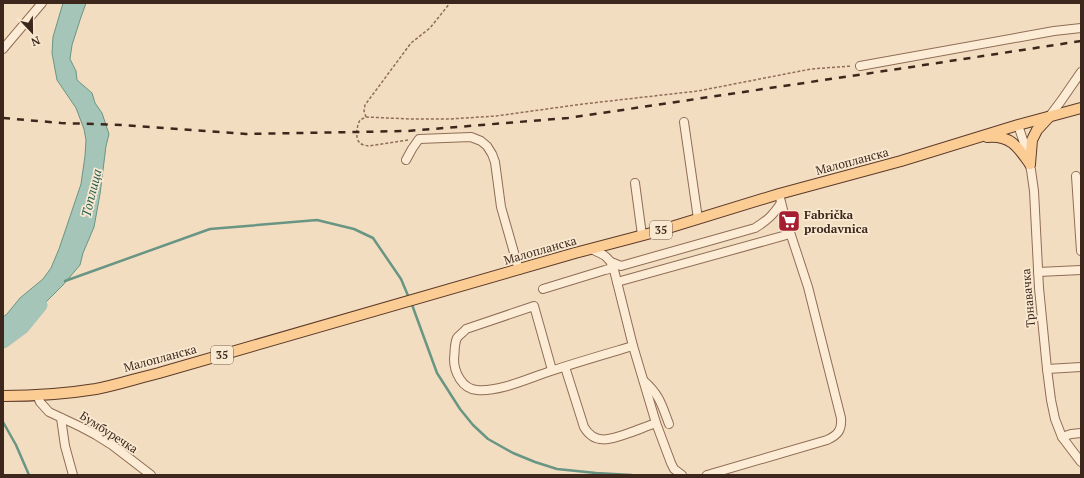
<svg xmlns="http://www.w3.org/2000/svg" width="1084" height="478" font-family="'PT Serif',serif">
<rect width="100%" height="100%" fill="#f3ddc0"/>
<!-- water -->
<polygon fill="#a4c5b7" stroke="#699584" points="63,3 86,3 80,20 72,45 70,59 76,71 77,80 92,93 95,103 102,113 109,134 106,146 100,194 94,227 83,253 80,265 63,285 12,336 3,342 3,317 7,314 20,298 43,279 51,268 59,249 81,184 85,156 86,140 84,129 76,108 57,80 52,53 53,37"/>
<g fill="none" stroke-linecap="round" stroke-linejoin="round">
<!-- stream -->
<g stroke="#699584" stroke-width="2.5">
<polyline points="65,281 210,229 317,220 354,229 373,238 401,279 409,298"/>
<polyline points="411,302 437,373 460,409 473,425 488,439 513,453 535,462 557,469 596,473 632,475"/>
<polyline points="3,422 16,445 29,475"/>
</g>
<!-- river -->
<polyline stroke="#a4c5b7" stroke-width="15" points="3,341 22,327 40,305"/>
<!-- minor casing -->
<g stroke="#8f6d56" stroke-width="10">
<g id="minor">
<polyline points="3,49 42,3"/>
<polyline points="860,66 1054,31 1081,28"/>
<polyline points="1049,117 1061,101 1081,72"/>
<polyline points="684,122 698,219"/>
<polyline points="1018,125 1026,149 1031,170 1034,191 1039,288 1047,369 1051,400 1055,419 1062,437 1081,462"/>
<polyline points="406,160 412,149 419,139 471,137 481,141 487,146 492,154 495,162 501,207 519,270"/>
<polyline points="1076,176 1081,251"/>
<polyline points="635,183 642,235"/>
<path d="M 591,249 C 602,254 607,255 613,266 L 633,346 L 656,423 L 671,463 L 674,469 L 682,475"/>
<path d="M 611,262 L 621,266 L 755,228 C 768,220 773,215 781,203"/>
<polyline points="1038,272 1081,270"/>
<polyline points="617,282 790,234"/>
<polyline points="543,289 605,270 613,268"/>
<path d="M 565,367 L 584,427 C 595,446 612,439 629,433 C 638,430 647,426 656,423"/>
<polyline points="1047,369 1081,367"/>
<path d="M 552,370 L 534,306 L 466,329 C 464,332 459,335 457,338 C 454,344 455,352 454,359 C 454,372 462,389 477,390 C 500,392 529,378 551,371 C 578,362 606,354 633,346"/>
<path d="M 644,381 C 660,395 662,406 669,424"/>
<polyline points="37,395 40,402 49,412 81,427 96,435 112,445 151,475"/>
<polyline points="61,418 65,446 73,475"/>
<polyline points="1062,437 1071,434 1081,433"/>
<path d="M 707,475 L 827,440 C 838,435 842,430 841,418 L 808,287 L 784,214 L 779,194"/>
</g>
</g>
<!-- major casing -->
<g stroke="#5c3b2a" stroke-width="12">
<g id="major">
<path d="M 987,137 C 1011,135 1018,147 1030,164"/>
<polyline points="1030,164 1032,140 1037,130 1049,117"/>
<path d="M 3,396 C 34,396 65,394 96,389 C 117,385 138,378 159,373 L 575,253 L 655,232 L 779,194 L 901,161 L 1018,125 L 1081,108"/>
</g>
</g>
<!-- path -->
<g stroke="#8f6d56" stroke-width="1.5" stroke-dasharray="3 2" stroke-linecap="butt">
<polyline points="366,117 364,111 365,105 411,43 430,28 450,3"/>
<path d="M 408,140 L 368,146 C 365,145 361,145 359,142 C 355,137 357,125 360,120 L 366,117 L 410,119 L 450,119 L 496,116 L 583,104 L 698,91 L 811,69 L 852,66"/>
</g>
<!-- minor -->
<use href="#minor" stroke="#fdecd5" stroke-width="8"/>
<!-- major -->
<use href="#major" stroke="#fbcd94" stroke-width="10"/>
<!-- rail -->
<polyline stroke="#3d271c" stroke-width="2.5" stroke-dasharray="7 7" stroke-linecap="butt" points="3,118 61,123 122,125 246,134 407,131 568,118 898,69 1081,41"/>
</g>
<!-- icons -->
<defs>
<g id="supermarket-square" transform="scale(1.15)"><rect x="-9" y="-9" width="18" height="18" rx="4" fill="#a61e31" stroke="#fae9d1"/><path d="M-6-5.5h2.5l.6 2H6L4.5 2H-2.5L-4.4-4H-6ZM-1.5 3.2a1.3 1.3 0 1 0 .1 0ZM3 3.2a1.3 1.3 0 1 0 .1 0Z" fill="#fff"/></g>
</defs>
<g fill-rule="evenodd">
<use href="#supermarket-square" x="789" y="221"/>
</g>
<g text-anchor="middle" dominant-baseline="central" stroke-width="3.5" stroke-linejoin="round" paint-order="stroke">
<!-- shield labels -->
<g fill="#fae9d1" stroke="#766152" stroke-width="1">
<rect x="650" y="221" width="22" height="18" rx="3"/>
<rect x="211" y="346" width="22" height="18" rx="3"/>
</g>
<g font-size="11" font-weight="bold" fill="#3d271c">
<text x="661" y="230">35</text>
<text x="222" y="355">35</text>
</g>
<!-- street labels -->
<g font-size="12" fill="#3d271c" stroke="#fae9d1">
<text transform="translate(852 161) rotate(-15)">Малопланска</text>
<text transform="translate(540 250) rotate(-16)">Малопланска</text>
<text transform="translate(1028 298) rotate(-95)">Трнавачка</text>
<text transform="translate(160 358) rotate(-15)">Малопланска</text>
<text transform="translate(109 432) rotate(33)">Бумбуречка</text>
</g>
<!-- poi labels -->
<g font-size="12" font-weight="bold" fill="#3d271c" stroke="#fae9d1" text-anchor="start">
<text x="804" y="214">Fabrička<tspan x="804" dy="14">prodavnica</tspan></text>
</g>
<!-- water labels -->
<g font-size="13" font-style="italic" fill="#295f54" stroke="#fae9d1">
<text transform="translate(91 193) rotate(-76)">Топлица</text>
</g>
</g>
<!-- border -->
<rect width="1084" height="478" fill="none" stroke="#3d271c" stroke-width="8"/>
<!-- north arrow -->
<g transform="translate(32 32) rotate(158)" stroke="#fae9d1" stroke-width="3" paint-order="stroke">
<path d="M0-3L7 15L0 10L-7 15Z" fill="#3d271c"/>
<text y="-6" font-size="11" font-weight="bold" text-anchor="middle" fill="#3d271c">N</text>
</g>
</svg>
